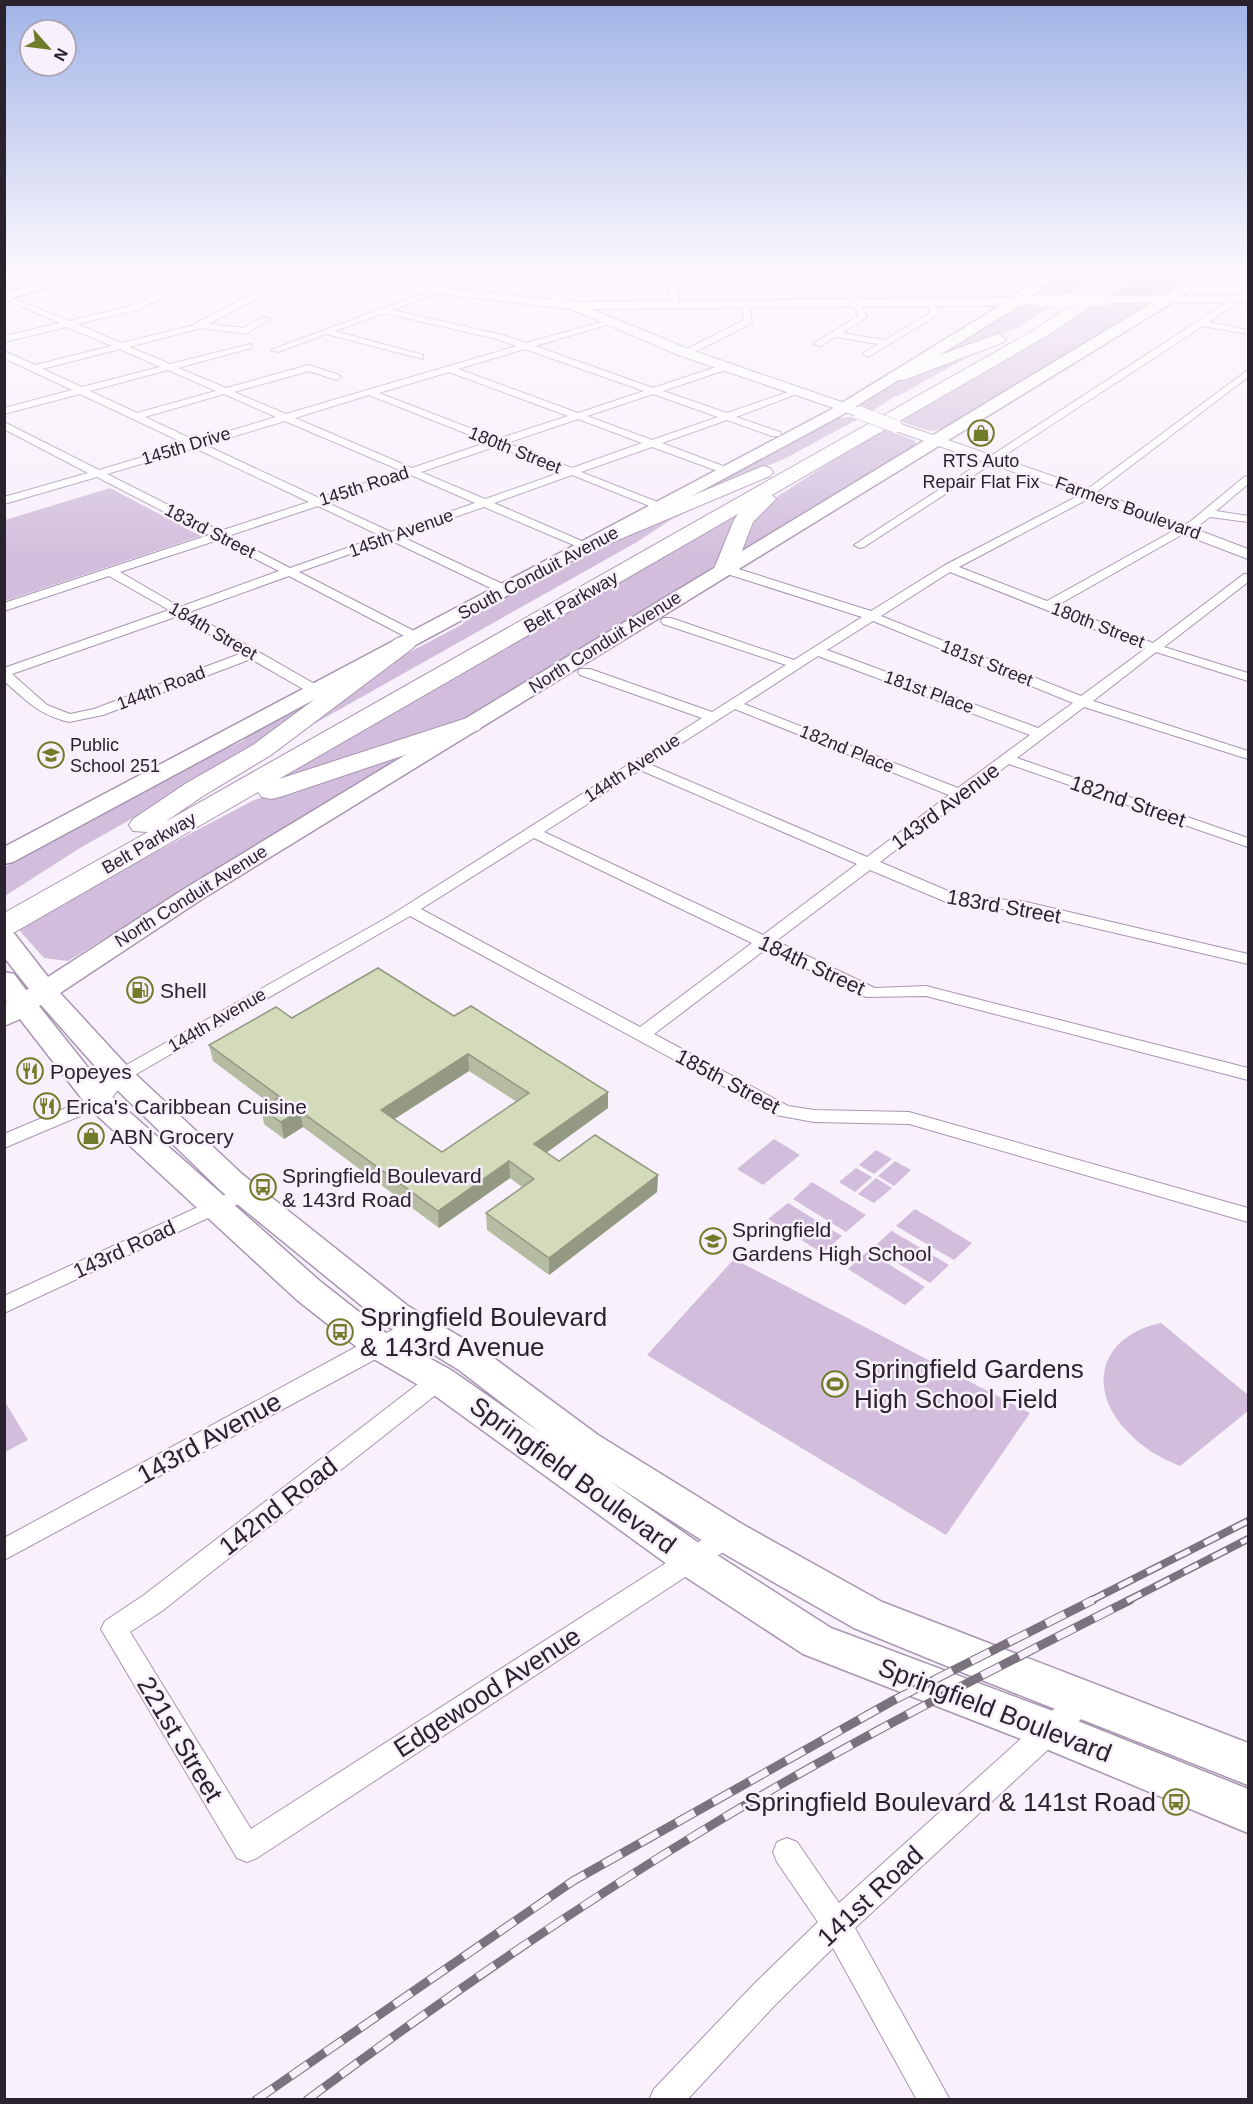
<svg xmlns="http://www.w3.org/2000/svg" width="1253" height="2104" font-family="Arial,sans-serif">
<rect width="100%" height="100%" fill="#f8f0fb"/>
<!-- green -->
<g fill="#d2bddc">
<path d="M 1068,269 L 1100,269 L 1090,277 L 1086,277 C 1074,300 1059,297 1037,296 L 1040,293 L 1038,292 Z"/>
<polygon points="1145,269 1198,269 1166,294 1157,297 1108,297"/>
<polygon points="1098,304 1142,304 1146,306 944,429 930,431 899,421"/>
<polygon points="1025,305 1053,305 1015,329 942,355 1017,308"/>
<polygon points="977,352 898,396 895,396 871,412 860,406 902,380"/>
<polygon points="851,417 858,419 784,459 688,498 838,418"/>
<polygon points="886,430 914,440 917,445 747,548 739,546 749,521 763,506 869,437"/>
<polygon points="110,488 201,536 5,601 5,520"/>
<polygon points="720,496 672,519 637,542 303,730 391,662 461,625 475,613 645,525"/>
<polygon points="749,506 720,561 707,571 462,719 443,730 291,777 284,775"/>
<polygon points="306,705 311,707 241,757 80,848 5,896 5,867 209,756 245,740 243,738"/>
<polygon points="404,755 68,961 44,958 19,930 74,895 254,800 302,783"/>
<polygon points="774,1139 800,1155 763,1185 737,1169"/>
<polygon points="876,1150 892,1159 874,1174 859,1165"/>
<polygon points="895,1161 911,1170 894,1186 878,1176"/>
<polygon points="856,1168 872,1177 855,1192 839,1182"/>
<polygon points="876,1178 892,1188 874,1203 858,1194"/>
<polygon points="812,1182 866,1215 846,1232 793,1199"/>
<polygon points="788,1203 842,1236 822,1253 768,1219"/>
<polygon points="915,1209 972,1243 954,1260 896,1226"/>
<polygon points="892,1230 892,1231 949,1265 930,1283 873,1248"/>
<polygon points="868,1251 925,1287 905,1305 848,1269"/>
<polygon points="734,1259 1030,1413 946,1535 647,1355"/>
<path d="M 1161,1323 L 1248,1395 L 1248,1411 L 1180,1466 C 1160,1458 1141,1447 1126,1430 C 1085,1385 1103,1335 1161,1323 Z"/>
<polygon points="4,1400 28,1440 5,1452 4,1452"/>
</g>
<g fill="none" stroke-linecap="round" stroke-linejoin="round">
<!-- minor casing -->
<g stroke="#a896b0" stroke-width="2">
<g id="minor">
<path d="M 206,269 L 217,269 L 137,310 L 77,324 L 121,343 L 191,326 L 287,275 L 310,269 L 324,269 L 293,279 L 209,324 L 244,328 L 263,317 L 270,319 L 245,334 L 201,328 L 129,347 L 170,364 L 251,344 L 251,348 L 178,368 L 226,388 L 309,365 L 339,375 L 341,377 L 336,380 L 309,371 L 234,392 L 286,414 L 517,346 L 497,339 L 384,313 L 335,331 L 423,355 L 423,359 L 326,334 L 278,352 L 271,350 L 435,289 L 439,291 L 438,293 L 392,310 L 503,335 L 526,343 L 613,319 L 613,323 L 535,346 L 653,388 L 722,365 L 728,365 L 728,369 L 663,391 L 727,413 L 794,390 L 802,392 L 736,417 L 780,432 L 780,436 L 772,436 L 727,420 L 662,443 L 731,469 L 731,473 L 723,473 L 652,447 L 581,472 L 665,505 L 665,509 L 657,509 L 572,475 L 494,503 L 591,545 L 591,549 L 583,549 L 484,507 L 400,536 L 509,587 L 509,593 L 501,593 L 390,540 L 299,572 L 420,634 L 422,637 L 420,640 L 412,640 L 289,576 L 189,612 L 320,687 L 322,690 L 320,693 L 310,693 L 251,659 L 103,715 L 69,722 C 39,715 27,701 4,681 L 4,668 L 169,610 L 109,576 L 4,611 L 4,603 L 209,535 L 97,477 L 4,504 L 4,497 L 88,473 L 4,429 L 4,422 L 99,470 L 186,444 L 80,394 L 4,414 L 4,408 L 72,390 L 4,358 L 4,351 L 35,365 L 112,346 L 67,327 L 4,342 L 4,336 L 60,323 L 4,299 L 4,295 L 69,321 L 131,306 ZM 120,349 L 160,367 L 82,387 L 42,369 ZM 525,349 L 644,391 L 578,413 L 458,369 ZM 168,370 L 216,391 L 137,413 L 90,391 ZM 449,372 L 568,416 L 498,439 L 379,393 ZM 224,394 L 276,417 L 196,441 L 145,417 ZM 653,394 L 718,417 L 652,440 L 587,416 ZM 369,395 L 488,442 L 412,468 L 295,418 ZM 578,419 L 642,443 L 572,468 L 507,443 ZM 285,421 L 402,471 L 319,498 L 205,445 ZM 497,446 L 562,472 L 485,499 L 421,472 ZM 195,448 L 309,502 L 220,531 L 107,474 ZM 411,475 L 475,503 L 391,532 L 328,503 ZM 318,506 L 381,536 L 290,568 L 228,536 ZM 218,540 L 279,571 L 180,607 L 120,572 ZM 178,616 L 242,653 L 94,709 L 70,714 L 47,705 L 12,674 Z"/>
<polygon points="665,269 673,269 674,276 839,274 836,269 844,269 846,274 977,273 981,275 977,277 849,279 867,317 842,333 885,340 930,313 927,301 933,301 939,314 868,357 863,354 865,352 878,344 836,337 820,346 813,344 858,316 841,279 675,281 680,305 676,308 672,305 667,281 564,282 534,287 530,285 564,278 666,276"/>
<polygon points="1060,269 1060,273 1057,273 1026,274 1022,272 1026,270"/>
<polygon points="4,276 40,286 41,288 37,290 4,281"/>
<polygon points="1235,297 1242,299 1209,322 1248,330 1248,334 1203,326 864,547 860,548 854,545"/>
<polygon points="742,303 749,305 752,323 689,355 683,355 683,351 744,320"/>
<path d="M 1248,370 L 1248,377 L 1086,500 L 959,567 L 1047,601 L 1191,521 L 1244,477 L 1248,476 L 1248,484 L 1216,511 L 1248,516 L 1248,522 L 1210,517 L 1199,525 L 1058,605 L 1153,643 L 1244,574 L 1248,574 L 1248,582 L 1164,647 L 1248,673 L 1248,681 L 1156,652 L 1093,701 L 1248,751 L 1248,759 L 1084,707 L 1017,758 L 1248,838 L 1248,847 L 1009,764 L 880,862 L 960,896 L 1022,901 L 1248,954 L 1248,964 L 1022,911 L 951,904 L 870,870 L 776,941 L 875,988 L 926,986 L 1248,1068 L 1248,1080 L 926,996 L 866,997 L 766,949 L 654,1034 L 788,1106 L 814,1110 L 909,1112 L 1248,1208 L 1248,1222 L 909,1124 L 814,1122 L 776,1115 L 410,916 L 126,1080 L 106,1105 L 4,1148 L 4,1134 L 92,1097 L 114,1072 L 388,917 L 702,718 L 580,675 L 578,672 L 580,669 L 590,669 L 712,712 L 786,665 L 663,624 L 661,621 L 663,618 L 671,618 L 794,660 L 862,617 L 721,572 L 721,566 L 729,566 L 871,611 L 945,565 L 1078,496 ZM 950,572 L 1145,649 L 1081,696 L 881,616 ZM 873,621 L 1073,703 L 1038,728 L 827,650 ZM 818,656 L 1030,735 L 958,788 L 744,704 ZM 735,709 L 949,795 L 867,857 L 649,764 ZM 640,770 L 857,864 L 763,935 L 544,832 ZM 534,838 L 752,943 L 640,1027 L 421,909 Z"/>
<polygon points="244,1186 251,1188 254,1193 251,1198 4,1313 4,1296"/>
<polygon points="414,1320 422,1322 425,1328 422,1334 4,1560 4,1538 354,1348"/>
<polygon points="439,1371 447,1374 450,1380 447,1386 162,1611 130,1632 251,1829 719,1529 728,1526 737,1529 740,1536 737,1543 257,1858 247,1862 237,1858 101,1629 105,1621 144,1595 431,1374"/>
<polygon points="1083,1688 1092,1691 1096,1700 1092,1709 855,1928 950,2100 917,2100 833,1948 775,2005 687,2100 649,2100 654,2089 754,1984 818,1922 777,1862 773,1852 777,1842 787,1838 797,1842 839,1903 1074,1691"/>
</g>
</g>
<!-- tertiary casing -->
<g stroke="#a896b0" stroke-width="3">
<polygon id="tertiary" points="93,269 110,269 4,300 4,294"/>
</g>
<!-- secondary casing -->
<g stroke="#a896b0" stroke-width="2">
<g id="secondary">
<polygon points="249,269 286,269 553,300 499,269 513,269 575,302 1038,297 1044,301 1038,305 591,309 691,350 865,410 867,413 860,417 681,356 571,309 254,272"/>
<polygon points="1105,296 1248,295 1248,302 1101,303 1101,297"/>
<polygon points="895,422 1093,490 1248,549 1248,559 1083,496 890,429 888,426"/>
</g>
</g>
<!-- primary casing -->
<g stroke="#a896b0" stroke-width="3">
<g id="primary">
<polygon points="1051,269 1065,269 1016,308 842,415 13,862 4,864 4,847 832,409 1006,302"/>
<path d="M 1198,269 L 1212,269 L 1178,299 L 202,899 L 60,993 L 130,1069 L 242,1174 L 408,1306 L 483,1350 L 598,1435 L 742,1524 L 882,1602 L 1248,1743 L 1248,1785 L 964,1673 L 854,1628 L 714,1548 L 608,1480 L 706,1548 L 831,1628 L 1050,1710 L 1248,1789 L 1248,1833 L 1039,1746 L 803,1654 L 678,1572 L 427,1390 L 367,1355 L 297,1300 L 89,1108 L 20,1019 L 4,1026 L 4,1004 L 7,1002 L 4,999 L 4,972 L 14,974 L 26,990 L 29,989 L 4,957 L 4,930 L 13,932 L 48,977 L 184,889 L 1168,293 ZM 41,1005 L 110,1083 L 220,1190 L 384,1324 L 459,1370 L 541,1433 L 451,1370 L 391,1337 L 321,1282 L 109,1094 L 39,1006 Z"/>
</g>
</g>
<!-- motorway casing -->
<g stroke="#a896b0" stroke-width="2">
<g id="motorway">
<polygon points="1122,269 1139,269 1093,305 1048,335 772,495 776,499 753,522 733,574 725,575 717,574 714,569 734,520 738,514 279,779 470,717 479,720 483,725 479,730 280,797 271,799 262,797 258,792 15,932 4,935 4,913 148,832 133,831 129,825 133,819 185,784 253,745 397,638 405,636 413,638 417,643 413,648 271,755 203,796 165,822 1036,329"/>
<polygon points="998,334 1006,339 1004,342 904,380 892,380 889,376 892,372"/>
<polygon points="763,466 770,468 773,472 770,476 587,553 580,551 576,547 580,543"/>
</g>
</g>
<!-- minor -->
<use href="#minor" fill="#fff" fill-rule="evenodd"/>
<!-- tertiary -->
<use href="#tertiary" fill="#fff" fill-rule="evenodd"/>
<!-- secondary -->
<use href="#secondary" fill="#fff" fill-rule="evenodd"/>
<!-- primary -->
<use href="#primary" fill="#fff" fill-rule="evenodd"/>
<!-- motorway -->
<use href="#motorway" fill="#fff" fill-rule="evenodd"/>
<!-- rail-far1 casing -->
<g stroke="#7a737d" stroke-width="8">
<g id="rail-far1">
<polyline points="1090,1601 1248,1521"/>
<polyline points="1127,1601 1248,1539"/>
</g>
</g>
<!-- rail casing -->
<g stroke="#7a737d" stroke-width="9">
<g id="rail">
<polyline points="256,2100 573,1881 894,1700 1093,1600"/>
<path d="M 307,2100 C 441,2000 577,1906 720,1820 C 853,1740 992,1670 1130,1600"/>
</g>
</g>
<!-- rail-far1 -->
<use href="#rail-far1" stroke="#f8f0fb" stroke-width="5" stroke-dasharray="16" stroke-linecap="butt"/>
<!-- rail -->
<use href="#rail" stroke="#f8f0fb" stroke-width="7" stroke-dasharray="21" stroke-linecap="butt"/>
<!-- secondary-bridge casing -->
<g stroke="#a896b0" stroke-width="14" stroke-linecap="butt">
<g id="secondary-bridge">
<polyline points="1038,301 1105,300"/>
<polyline points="860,413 895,426"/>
</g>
</g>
<!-- secondary-bridge -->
<use href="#secondary-bridge" stroke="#fff" stroke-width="13"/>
</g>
<!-- wall -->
<path fill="#b6bca1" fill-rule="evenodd" d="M 454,1016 L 608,1092 L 608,1108 L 546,1152 L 559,1161 L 658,1175 L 657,1192 L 549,1275 L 487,1230 L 486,1213 L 522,1187 L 510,1178 L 439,1228 L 303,1127 L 284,1139 L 264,1124 L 261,1108 L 269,1103 L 213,1061 L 209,1045 L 292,1018 ZM 469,1071 L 517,1102 L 442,1152 L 395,1119 Z"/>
<!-- shaded-wall -->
<g fill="#949983">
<polygon points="468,1054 469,1071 383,1126 381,1110"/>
<polygon points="608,1092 608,1108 535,1161 534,1144"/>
<polygon points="300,1111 303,1127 284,1139 281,1122"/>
<polygon points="509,1161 510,1178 439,1228 438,1211"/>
<polygon points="658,1175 657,1192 549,1275 549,1258"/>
</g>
<!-- building -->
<path fill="#d4dbbb" stroke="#949983" stroke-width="1.5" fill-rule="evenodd" d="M 378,968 L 454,1016 L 471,1006 L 608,1092 L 534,1144 L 559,1161 L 595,1135 L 658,1175 L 549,1258 L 486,1213 L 534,1179 L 509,1161 L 438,1211 L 300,1111 L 281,1122 L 261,1108 L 280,1097 L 209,1045 L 276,1007 L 292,1018 ZM 468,1054 L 529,1093 L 442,1152 L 381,1110 Z"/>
<!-- sky -->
<linearGradient id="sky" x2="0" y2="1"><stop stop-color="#a1b4e7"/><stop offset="0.48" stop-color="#fcf8fd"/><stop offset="1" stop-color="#fcf8fd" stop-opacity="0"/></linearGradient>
<rect width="1253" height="564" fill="url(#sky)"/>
<!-- icons -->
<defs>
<g id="shop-ring" transform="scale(1.35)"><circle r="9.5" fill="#f8f0fb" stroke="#707c29" stroke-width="1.5"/><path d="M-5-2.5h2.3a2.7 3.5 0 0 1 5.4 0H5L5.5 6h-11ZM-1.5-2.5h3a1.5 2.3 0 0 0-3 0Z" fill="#707c29"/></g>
<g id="school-ring" transform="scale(1.35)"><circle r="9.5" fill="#f8f0fb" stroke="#707c29" stroke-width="1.5"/><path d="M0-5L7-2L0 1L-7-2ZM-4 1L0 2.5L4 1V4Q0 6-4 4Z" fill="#707c29"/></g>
<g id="fuel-ring" transform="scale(1.35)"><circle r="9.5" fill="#f8f0fb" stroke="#707c29" stroke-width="1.5"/><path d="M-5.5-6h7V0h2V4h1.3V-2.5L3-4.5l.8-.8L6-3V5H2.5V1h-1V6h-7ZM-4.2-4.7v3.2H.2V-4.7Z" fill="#707c29"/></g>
<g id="restaurant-ring" transform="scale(1.35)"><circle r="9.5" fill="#f8f0fb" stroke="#707c29" stroke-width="1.5"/><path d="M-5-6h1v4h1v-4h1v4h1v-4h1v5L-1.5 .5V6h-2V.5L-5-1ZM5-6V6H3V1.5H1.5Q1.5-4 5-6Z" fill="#707c29"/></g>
<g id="bus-ring" transform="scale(1.35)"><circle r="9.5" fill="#f8f0fb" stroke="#707c29" stroke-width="1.5"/><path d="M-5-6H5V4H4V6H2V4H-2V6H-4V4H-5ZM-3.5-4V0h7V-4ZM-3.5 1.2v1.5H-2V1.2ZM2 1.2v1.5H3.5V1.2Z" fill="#707c29"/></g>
<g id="stadium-ring" transform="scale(1.35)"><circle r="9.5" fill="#f8f0fb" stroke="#707c29" stroke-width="1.5"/><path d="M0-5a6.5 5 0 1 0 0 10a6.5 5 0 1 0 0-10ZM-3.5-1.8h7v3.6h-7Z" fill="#707c29"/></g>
</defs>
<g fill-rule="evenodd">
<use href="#shop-ring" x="981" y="433"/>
<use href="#school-ring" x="51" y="755"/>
<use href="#fuel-ring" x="140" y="990"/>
<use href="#restaurant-ring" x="30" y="1071"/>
<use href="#restaurant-ring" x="47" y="1106"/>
<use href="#shop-ring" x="91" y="1136"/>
<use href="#bus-ring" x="263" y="1187"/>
<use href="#school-ring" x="713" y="1241"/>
<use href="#bus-ring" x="340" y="1332"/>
<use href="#stadium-ring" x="835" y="1384"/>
<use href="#bus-ring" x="1176" y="1802"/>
</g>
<g text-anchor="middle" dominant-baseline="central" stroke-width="5" stroke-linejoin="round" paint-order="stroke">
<!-- far-street labels -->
<g font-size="18" fill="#2a232d" stroke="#f8f0fb">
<text transform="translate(186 446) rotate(-17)">145th Drive</text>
<text transform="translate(515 450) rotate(22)">180th Street</text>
<text transform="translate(364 486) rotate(-18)">145th Road</text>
<text transform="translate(1128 508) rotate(20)">Farmers Boulevard</text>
<text transform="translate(210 531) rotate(27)">183rd Street</text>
<text transform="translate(401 533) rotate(-20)">145th Avenue</text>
<text transform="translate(538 573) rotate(-28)">South Conduit Avenue</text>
<text transform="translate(571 602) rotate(-30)">Belt Parkway</text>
<text transform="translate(1098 625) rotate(21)">180th Street</text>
<text transform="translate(213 631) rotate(30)">184th Street</text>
<text transform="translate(605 642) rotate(-32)">North Conduit Avenue</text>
<text transform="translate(987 663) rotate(22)">181st Street</text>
<text transform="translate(161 688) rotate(-21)">144th Road</text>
<text transform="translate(929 692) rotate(20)">181st Place</text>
<text transform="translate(847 749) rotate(22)">182nd Place</text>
<text transform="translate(632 768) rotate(-33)">144th Avenue</text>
<text transform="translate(149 843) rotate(-30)">Belt Parkway</text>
<text transform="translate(191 896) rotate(-32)">North Conduit Avenue</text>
<text transform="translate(217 1020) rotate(-30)">144th Avenue</text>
</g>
<!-- far-poi labels -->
<g font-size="18" fill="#2a232d" stroke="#f8f0fb">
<text x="981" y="461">RTS Auto<tspan x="981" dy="21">Repair Flat Fix</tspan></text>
<text x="70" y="745" text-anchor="start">Public<tspan x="70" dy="21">School 251</tspan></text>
</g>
<!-- street labels -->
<g font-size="21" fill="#2a232d" stroke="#f8f0fb">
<text transform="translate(1128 801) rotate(19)">182nd Street</text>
<text transform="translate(945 806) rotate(-37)">143rd Avenue</text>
<text transform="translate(1004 906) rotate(10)">183rd Street</text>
<text transform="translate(812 965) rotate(25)">184th Street</text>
<text transform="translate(728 1081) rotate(28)">185th Street</text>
<text transform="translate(124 1249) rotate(-25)">143rd Road</text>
</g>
<!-- poi labels -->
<g font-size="21" fill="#2a232d" stroke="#f8f0fb" text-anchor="start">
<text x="160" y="990">Shell</text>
<text x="50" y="1071">Popeyes</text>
<text x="66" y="1106">Erica's Caribbean Cuisine</text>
<text x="110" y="1136">ABN Grocery</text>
<text x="282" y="1175">Springfield Boulevard<tspan x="282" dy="24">&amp; 143rd Road</tspan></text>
<text x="732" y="1229">Springfield<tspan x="732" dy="24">Gardens High School</tspan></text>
</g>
<!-- near-poi labels -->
<g font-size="26" fill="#2a232d" stroke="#f8f0fb" text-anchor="start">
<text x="360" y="1317">Springfield Boulevard<tspan x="360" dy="30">&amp; 143rd Avenue</tspan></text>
<text x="854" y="1369">Springfield Gardens<tspan x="854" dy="30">High School Field</tspan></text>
<text x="1156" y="1802" text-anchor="end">Springfield Boulevard &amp; 141st Road</text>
</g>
<!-- near-street labels -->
<g font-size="26" fill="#2a232d" stroke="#f8f0fb">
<text transform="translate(209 1438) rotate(-29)">143rd Avenue</text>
<text transform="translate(573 1475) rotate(36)">Springfield Boulevard</text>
<text transform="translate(278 1506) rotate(-38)">142nd Road</text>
<text transform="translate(487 1692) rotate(-33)">Edgewood Avenue</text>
<text transform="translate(995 1710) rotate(21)">Springfield Boulevard</text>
<text transform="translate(180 1739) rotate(59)">221st Street</text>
<text transform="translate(870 1896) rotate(-43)">141st Road</text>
</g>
</g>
<!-- border -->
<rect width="1253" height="2104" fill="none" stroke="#2a232d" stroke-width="12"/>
<!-- north arrow -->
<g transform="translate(48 48) rotate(118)"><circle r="28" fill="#f8f0fb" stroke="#a69ea9" stroke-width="1.5"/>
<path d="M0-4.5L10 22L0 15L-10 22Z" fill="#707c29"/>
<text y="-9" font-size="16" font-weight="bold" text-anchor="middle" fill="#2a232d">N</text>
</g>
</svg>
